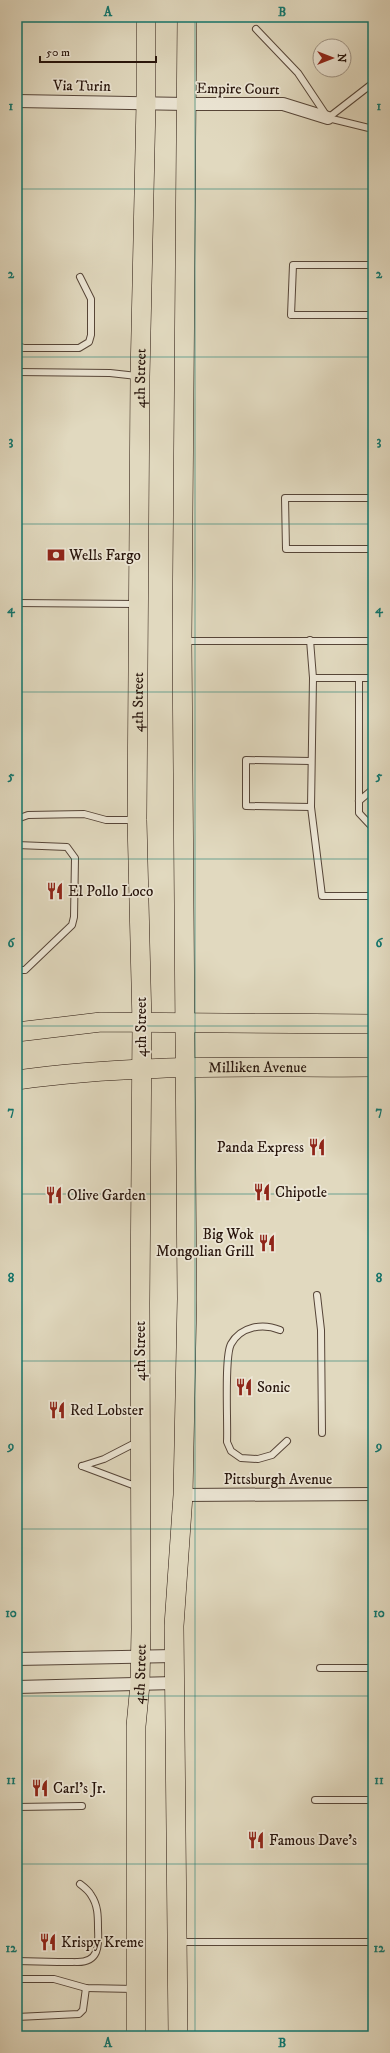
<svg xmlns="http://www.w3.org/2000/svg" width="390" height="2053" font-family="'IM FELL DW Pica',serif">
<rect width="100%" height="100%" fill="#e1d9bf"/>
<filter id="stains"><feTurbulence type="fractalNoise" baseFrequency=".005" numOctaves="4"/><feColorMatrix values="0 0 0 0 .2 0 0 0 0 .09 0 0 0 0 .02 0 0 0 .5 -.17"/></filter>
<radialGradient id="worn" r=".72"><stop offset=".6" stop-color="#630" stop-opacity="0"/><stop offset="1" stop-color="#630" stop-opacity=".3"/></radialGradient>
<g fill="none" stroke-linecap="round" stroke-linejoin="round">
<!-- lane casing -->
<g stroke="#564538" stroke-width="8">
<g id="lane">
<polyline points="256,29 298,73 328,118 373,129"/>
<polyline points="328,118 373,83"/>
<polyline points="373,265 293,265 291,315 373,315"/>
<polyline points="17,346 24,348 79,348 89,342 91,335 91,299 80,277"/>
<polyline points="17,372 110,373 137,376"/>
<polyline points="373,498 285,498 286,549 373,549"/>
<polyline points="17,603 136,604"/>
<polyline points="310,640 313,678 311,807 322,896 373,896"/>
<polyline points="185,641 373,641"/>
<polyline points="313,678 373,678"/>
<polyline points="359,678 359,813 373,828"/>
<polyline points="359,801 373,789"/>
<polyline points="311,807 246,806 246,760 311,761"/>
<polyline points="17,819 28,815 84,814 106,820 135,820"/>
<polyline points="17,845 67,847 75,858 74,917 72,925 25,970 17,970"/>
<polyline points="317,1295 321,1330 322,1433"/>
<path d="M 280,1330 C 263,1323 241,1326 231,1344 C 224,1357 228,1423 227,1442 L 231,1451 L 241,1458 L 258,1459 L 272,1455 L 287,1441"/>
<polyline points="82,1466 104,1459 137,1442"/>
<polyline points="82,1466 138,1487"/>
<polyline points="320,1668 373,1668"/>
<polyline points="315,1800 373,1800"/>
<polyline points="17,1807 82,1806"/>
<polyline points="179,1942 373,1942"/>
<polyline points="17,1961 58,1962"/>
<polyline points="60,1962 73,1962"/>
<path d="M 76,1962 C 99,1963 99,1946 98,1928 C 98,1916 98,1905 91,1895 C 89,1891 84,1887 80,1884"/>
<polyline points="17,1979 54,1979 86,1988 134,1989"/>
<polyline points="17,2017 79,2014 83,2010 86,1988"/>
</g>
</g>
<!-- street casing -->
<g stroke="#564538" stroke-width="14">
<g id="street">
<polyline points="17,101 186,104 283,104 328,118"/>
<polyline points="183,1495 373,1494"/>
<polyline points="17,1659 174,1656"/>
<polyline points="17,1687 174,1683"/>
</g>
</g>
<!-- primary casing -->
<g stroke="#27140b" stroke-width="20">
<g id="primary">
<polyline points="17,1032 101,1022 373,1024"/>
<path id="s1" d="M 17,1080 C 135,1063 254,1068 373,1067"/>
<path id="s2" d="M 136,2036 L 136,1726 L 140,1684 L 141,1629 L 140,1304 L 142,1023 L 137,820 L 140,377 L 146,103 L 146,17"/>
<polyline points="178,2036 174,1626 183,1495 187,1299 182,641 187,17"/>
</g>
</g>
<!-- lane -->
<use href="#lane" stroke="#ece6d5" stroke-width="6"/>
<!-- street -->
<use href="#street" stroke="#ece6d5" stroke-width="12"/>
<!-- primary -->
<use href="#primary" stroke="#e1d9bf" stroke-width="19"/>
</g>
<!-- grid -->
<path fill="none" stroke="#0f766e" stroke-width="1" stroke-opacity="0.55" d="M 195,17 L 195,2036M 17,189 L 373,189M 17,357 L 373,357M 17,524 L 373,524M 17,692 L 373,692M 17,859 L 373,859M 17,1026 L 373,1026M 17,1194 L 373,1194M 17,1361 L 373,1361M 17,1529 L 373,1529M 17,1696 L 373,1696M 17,1864 L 373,1864"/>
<!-- icons -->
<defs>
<g id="bank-bare" transform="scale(1.38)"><path d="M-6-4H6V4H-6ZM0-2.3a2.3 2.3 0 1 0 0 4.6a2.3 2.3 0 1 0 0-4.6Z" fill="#8f2418" stroke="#ece6d5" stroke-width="2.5" paint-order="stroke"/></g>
<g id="restaurant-bare" transform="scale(1.38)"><path d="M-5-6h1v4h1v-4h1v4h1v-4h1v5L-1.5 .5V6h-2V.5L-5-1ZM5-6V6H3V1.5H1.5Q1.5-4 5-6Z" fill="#8f2418" stroke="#ece6d5" stroke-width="2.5" paint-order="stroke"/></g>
</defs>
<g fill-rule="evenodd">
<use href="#bank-bare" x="56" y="555"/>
<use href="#restaurant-bare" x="55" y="891"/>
<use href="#restaurant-bare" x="317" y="1147"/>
<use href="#restaurant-bare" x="262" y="1192"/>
<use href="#restaurant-bare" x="54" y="1195"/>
<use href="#restaurant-bare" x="267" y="1243"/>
<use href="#restaurant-bare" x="244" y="1387"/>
<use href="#restaurant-bare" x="57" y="1410"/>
<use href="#restaurant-bare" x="40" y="1788"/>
<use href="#restaurant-bare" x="256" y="1840"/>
<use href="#restaurant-bare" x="48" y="1942"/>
</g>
<g text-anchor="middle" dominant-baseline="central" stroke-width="3.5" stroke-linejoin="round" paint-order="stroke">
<!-- street labels -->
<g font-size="15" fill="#27140b" stroke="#ece6d5">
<text transform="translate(82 86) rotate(1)">Via Turin</text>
<text transform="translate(238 89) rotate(1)">Empire Court</text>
<text stroke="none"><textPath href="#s2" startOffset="1658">4th Street</textPath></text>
<text stroke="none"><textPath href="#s2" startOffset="1334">4th Street</textPath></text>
<text transform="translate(141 1027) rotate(-90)">4th Street</text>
<text stroke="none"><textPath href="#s1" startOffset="241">Milliken Avenue</textPath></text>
<text transform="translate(140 1351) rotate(-90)">4th Street</text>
<text x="278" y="1479">Pittsburgh Avenue</text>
<text stroke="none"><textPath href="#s2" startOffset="362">4th Street</textPath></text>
</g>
<!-- poi labels -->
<g font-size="15" fill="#27140b" stroke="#ece6d5" text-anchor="start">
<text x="69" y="555">Wells Fargo</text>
<text x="68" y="891">El Pollo Loco</text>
<text x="304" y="1147" text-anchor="end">Panda Express</text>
<text x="275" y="1192">Chipotle</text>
<text x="67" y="1195">Olive Garden</text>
<text x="254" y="1234" text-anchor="end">Big Wok<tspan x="254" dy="17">Mongolian Grill</tspan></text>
<text x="257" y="1387">Sonic</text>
<text x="70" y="1410">Red Lobster</text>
<text x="53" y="1788">Carl's Jr.</text>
<text x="269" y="1840">Famous Dave's</text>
<text x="61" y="1942">Krispy Kreme</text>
</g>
</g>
<!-- margin -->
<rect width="390" height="2053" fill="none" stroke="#e1d9bf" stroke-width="44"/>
<!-- north arrow -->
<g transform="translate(332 58) rotate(90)"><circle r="19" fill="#ece6d5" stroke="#9d9284"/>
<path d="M0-3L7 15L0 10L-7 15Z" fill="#8f2418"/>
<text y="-6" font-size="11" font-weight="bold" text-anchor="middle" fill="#27140b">N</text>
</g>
<!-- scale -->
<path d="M40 56v6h116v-6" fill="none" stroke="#27140b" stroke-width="2"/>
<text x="46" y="56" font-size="12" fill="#27140b" stroke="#ece6d5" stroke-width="3" paint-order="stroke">50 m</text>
<rect x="22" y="22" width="346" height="2009" fill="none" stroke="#0f766e" stroke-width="1.5"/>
<g font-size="13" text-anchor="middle" font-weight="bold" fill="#0f766e">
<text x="108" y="16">A</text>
<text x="282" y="16">B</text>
<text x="11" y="110">1</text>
<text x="379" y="110">1</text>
<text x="11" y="278">2</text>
<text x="379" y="278">2</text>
<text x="11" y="445">3</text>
<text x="379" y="445">3</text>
<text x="11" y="613">4</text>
<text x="379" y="613">4</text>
<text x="11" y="780">5</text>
<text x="379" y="780">5</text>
<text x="11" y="947">6</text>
<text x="379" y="947">6</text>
<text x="11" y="1115">7</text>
<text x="379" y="1115">7</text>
<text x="11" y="1282">8</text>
<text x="379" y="1282">8</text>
<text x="11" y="1450">9</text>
<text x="379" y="1450">9</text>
<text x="11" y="1617">10</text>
<text x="379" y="1617">10</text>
<text x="11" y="1784">11</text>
<text x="379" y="1784">11</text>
<text x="11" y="1952">12</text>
<text x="379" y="1952">12</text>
<text x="108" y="2047">A</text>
<text x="282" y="2047">B</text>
</g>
<rect width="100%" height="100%" filter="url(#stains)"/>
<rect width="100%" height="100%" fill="url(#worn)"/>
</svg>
